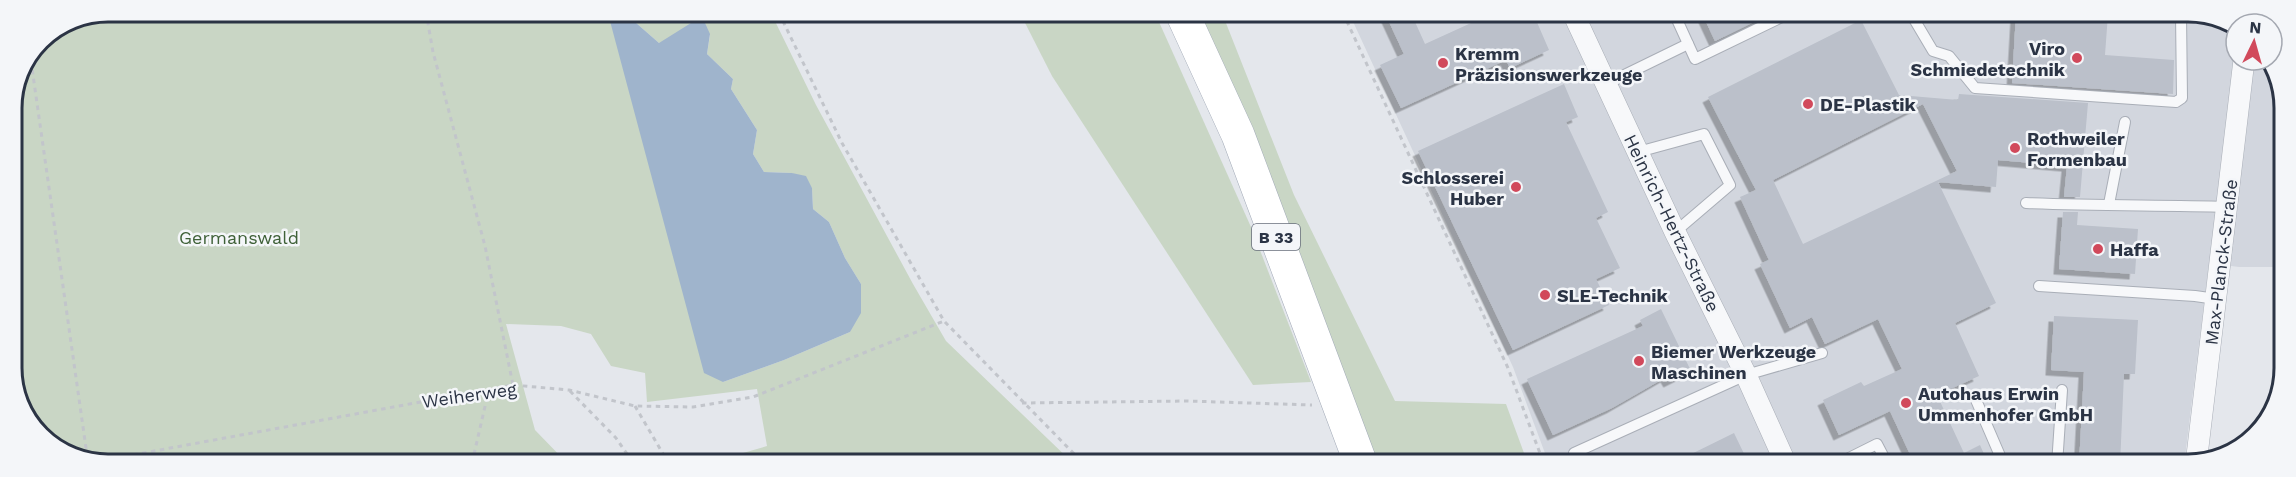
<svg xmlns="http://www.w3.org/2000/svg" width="2296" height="477" font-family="'Work Sans',sans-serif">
<defs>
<filter id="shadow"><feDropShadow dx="-5.5" dy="5.5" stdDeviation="0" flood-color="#0004"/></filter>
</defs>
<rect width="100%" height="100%" fill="#e4e7ec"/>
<!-- built -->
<polygon fill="#d2d6de" points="1349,13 2206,14 2236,30 2236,60 2266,60 2282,90 2282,267 2239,267 2209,263 2184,465 1549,464 1513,367"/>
<!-- green -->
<g fill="#c9d6c5" fill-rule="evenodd">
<path d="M 109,12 L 771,13 L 816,105 L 913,284 L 946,341 L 1074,464 L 747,464 L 743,453 L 767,446 L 757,389 L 647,402 L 645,373 L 611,366 L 591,334 L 561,326 L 506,324 L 535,430 L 568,464 L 90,463 L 41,437 L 14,387 L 12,103 L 41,40 ZM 627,15 L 659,43 L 710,35 L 707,54 L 733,79 L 731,89 L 757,130 L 753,154 L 764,172 L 792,173 L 812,188 L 813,209 L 829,222 L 845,258 L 861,284 L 850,332 L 784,360 L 723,382 Z"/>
<polygon points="1020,13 1155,13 1251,227 1311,382 1253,385 1052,76"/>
<polygon points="1194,13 1222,13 1294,195 1395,401 1506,404 1528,464 1376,464"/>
</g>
<!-- water -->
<polygon fill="#9fb4cc" points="627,15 659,43 691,23 705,23 710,34 707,54 733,79 731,89 757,130 753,154 764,172 792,173 806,176 812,188 813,209 829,222 845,258 861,284 861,313 850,332 784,360 723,382 704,373 610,21"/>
<!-- building -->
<g fill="#bbc0ca" fill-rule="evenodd" filter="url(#shadow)">
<polygon points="1385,13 1411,13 1425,44 1493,13 1533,13 1549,50 1510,68 1506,60 1401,108 1380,65 1404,54"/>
<polygon points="1702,13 1772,13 1715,41"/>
<polygon points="2016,14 2108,14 2105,55 2174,60 2173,94 2012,83"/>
<path d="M 1861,20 L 1899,95 L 1958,100 L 1959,94 L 2088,103 L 2080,197 L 2064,197 L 2067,166 L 1998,160 L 1996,187 L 1938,182 L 1996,303 L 1955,323 L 1979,376 L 1937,395 L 1964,453 L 1980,445 L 1989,465 L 1915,465 L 1890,411 L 1839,435 L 1823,400 L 1861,382 L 1864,386 L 1902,369 L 1878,319 L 1825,344 L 1812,317 L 1790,328 L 1760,264 L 1769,260 L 1740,197 L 1756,190 L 1708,97 ZM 1923,104 L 1957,171 L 1803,244 L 1773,180 Z"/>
<polygon points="1564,84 1578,117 1566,122 1608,212 1596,218 1620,268 1596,279 1609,305 1513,350 1418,151"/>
<polygon points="2063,212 2078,212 2077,225 2138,229 2135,274 2059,269"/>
<polygon points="1661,309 1691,371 1669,382 1666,377 1612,408 1553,435 1527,379 1643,326 1640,320"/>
<polygon points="2054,316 2138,320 2135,374 2124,374 2120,465 2079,465 2084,372 2051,370"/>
<polygon points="1734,433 1749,464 1671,464"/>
</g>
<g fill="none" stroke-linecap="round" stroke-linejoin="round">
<!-- service casing -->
<g stroke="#a9aeb7" stroke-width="12">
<g id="service">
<polyline points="1674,13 1695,59 1790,13"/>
<polyline points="1911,14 1933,51 1949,56 1975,88 2176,102 2182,98 2181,14"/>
<polyline points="1606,84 1688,44"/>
<polyline points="1638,152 1704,134 1730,185 1675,232"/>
<path d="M 2026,203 C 2093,206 2160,205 2227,207"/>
<polyline points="2109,204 2125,122"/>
<polyline points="2039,286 2195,296 2216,299"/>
<polyline points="1976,400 2004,465"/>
<polyline points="1574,453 1746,375 1822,353"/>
<polyline points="1835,465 1877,444 1888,465"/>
<polyline points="2057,465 2062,390"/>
</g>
</g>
<!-- minor casing -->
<g stroke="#a9aeb7" stroke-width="22">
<g id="minor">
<polyline points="1573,13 1675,232 1746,375 1786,464"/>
<polyline points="2196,464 2244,60"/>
</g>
</g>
<!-- primary casing -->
<g stroke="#a3abb8" stroke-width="34">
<polyline id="primary" points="1182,13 1238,135 1361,464"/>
</g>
<!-- path -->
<g stroke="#c2c5cb" stroke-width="3" stroke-dasharray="4.5 4.5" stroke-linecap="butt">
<polyline points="426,12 433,52 485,246 513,385"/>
<polyline points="779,13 842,143 944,321 1084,464"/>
<polyline points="1343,13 1508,368 1544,464"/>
<polyline points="31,61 88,462"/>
<polyline points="570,391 616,438 634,464"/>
<polyline points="1022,403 1187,401 1312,405"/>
<polyline points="635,406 669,464"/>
<polyline points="89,463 513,385 569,390 635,406 693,407 753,397 944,321"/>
<polyline points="472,463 489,389"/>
</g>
<!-- service -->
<use href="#service" stroke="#f7f8fa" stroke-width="10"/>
<!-- minor -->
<use href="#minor" stroke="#f7f8fa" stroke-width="21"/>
<!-- primary -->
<use href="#primary" stroke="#fff" stroke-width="33"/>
</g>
<!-- markers -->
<g fill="#d1495b" stroke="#f4f6f9" stroke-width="2">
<circle cx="2077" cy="58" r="6"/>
<circle cx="1443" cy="63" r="6"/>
<circle cx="1808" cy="104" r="6"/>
<circle cx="2015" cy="148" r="6"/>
<circle cx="1516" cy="187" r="6"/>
<circle cx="2098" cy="249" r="6"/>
<circle cx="1545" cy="295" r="6"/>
<circle cx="1639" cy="361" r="6"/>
<circle cx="1906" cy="403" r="6"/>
</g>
<g text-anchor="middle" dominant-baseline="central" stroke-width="5" stroke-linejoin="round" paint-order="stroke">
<!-- shield labels -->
<rect fill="#f4f6f9" stroke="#676e7b" stroke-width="1.5" x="1252" y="224" width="48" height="26" rx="4.5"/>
<g font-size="16" font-weight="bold" fill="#2b3445">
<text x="1276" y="237">B 33</text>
</g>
<!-- poi labels -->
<g font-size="18" font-weight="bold" fill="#2b3445" stroke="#f4f6f9" text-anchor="start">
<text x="2065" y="48" text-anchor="end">Viro<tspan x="2065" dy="21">Schmiedetechnik</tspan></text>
<text x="1455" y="53">Kremm<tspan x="1455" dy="21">Präzisionswerkzeuge</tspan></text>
<text x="1820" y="104">DE-Plastik</text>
<text x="2027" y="138">Rothweiler<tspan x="2027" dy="21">Formenbau</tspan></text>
<text x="1504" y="177" text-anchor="end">Schlosserei<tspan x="1504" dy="21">Huber</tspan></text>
<text x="2110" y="249">Haffa</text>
<text x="1557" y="295">SLE-Technik</text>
<text x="1651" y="351">Biemer Werkzeuge<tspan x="1651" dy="21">Maschinen</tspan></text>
<text x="1918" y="393">Autohaus Erwin<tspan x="1918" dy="21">Ummenhofer GmbH</tspan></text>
</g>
<!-- street labels -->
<g font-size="18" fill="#2b3445" stroke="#f4f6f9">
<text transform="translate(1672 223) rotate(64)">Heinrich-Hertz-Straße</text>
<text transform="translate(2221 262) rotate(-83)">Max-Planck-Straße</text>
<text transform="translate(469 395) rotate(-8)">Weiherweg</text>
</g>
<!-- park labels -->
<g font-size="18" fill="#3f6138" stroke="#f4f6f9">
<text x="239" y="237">Germanswald</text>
</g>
</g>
<!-- crop -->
<path d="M0 0H2296V477H0ZM108 22H2188A86 86 0 0 1 2274 108V368A86 86 0 0 1 2188 454H108A86 86 0 0 1 22 368V108A86 86 0 0 1 108 22Z" fill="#f4f6f9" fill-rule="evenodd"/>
<path fill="none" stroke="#2b3445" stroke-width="3" d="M108 22H2188A86 86 0 0 1 2274 108V368A86 86 0 0 1 2188 454H108A86 86 0 0 1 22 368V108A86 86 0 0 1 108 22Z"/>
<!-- north arrow -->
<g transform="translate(2254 42) rotate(5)"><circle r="28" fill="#f4f6f9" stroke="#a4a8b1" stroke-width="1.5"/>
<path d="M0-4.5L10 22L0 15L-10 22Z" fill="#d1495b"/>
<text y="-9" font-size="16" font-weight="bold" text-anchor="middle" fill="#2b3445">N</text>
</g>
</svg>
